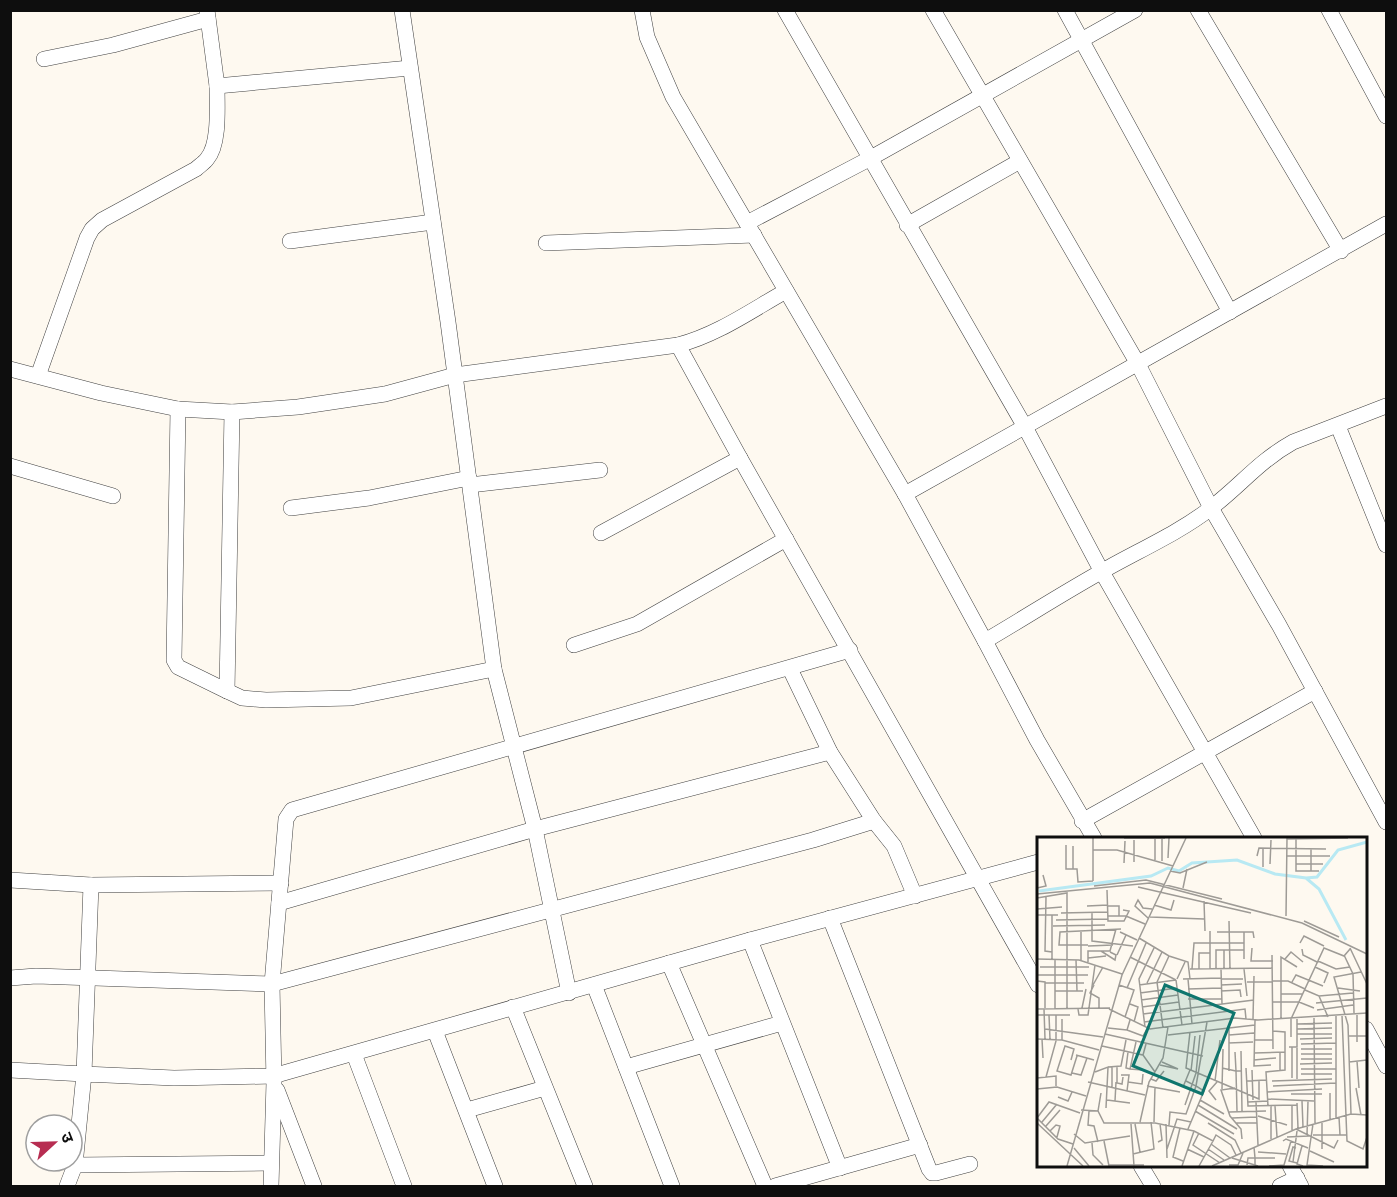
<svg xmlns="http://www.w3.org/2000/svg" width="1397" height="1197" font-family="'Libre Baskerville','Noto Sans Devanagari',serif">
<rect width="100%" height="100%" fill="#fef9f0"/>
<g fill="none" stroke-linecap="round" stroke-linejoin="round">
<!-- minor casing -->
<g stroke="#414141" stroke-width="16">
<g id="minor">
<polyline points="207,10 217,86 410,68"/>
<polyline points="402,10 448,322 494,669 535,829 569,993"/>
<polyline points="642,10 647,37 673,97 905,494 985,641 1037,740 1094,838"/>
<polyline points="785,10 1025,427 1102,572 1254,838"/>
<polyline points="933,10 1138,364 1211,508 1279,625 1386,822"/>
<polyline points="1065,10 1230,312"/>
<polyline points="1198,10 1341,251"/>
<polyline points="1329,10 1386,116"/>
<polyline points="44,59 113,45 208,19"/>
<polyline points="747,223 869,159 1135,10"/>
<polyline points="907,225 1020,161"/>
<polyline points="290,241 433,222"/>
<polyline points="546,243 754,235"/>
<polyline points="678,345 740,458 1038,985"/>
<path d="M 10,369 L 101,393 L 178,409 L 232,412 L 298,407 L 385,394 L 455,375 L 678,345 C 717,335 752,310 786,291"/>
<path d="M 38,376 L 87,238 L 92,229 L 102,220 L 196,169 C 199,166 204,163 207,159 C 220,144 217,106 217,86"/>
<polyline points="178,409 174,660 178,667 227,691 232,412"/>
<polyline points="1338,426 1386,545"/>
<polyline points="10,466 113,496"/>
<polyline points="470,485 600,470"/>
<polyline points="905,494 1386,224"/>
<polyline points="291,508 369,498 469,478"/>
<polyline points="601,533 740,458"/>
<path d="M 985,641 C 1026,617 1066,591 1108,568 C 1142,549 1180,532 1211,508 C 1241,485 1259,461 1293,442 L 1386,406"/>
<polyline points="574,645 637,624 786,539"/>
<polyline points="790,669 830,752 874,821 894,846 915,896"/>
<polyline points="227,691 242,698 266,700 351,698 494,669"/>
<polyline points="1082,821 1315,691"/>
<polyline points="10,880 91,885 281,883"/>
<polyline points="279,903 535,829 830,752"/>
<polyline points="830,918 929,1169 932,1173 936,1173 970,1164"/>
<polyline points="750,940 840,1168"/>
<polyline points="669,963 765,1186"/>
<polyline points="10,978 36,976 272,984 813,840 874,821"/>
<polyline points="594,985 672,1186"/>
<polyline points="513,1007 585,1186"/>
<polyline points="1366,1029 1386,1066"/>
<polyline points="435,1031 495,1186"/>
<polyline points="354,1054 404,1186"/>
<polyline points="626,1067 782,1023"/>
<polyline points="10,1070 84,1074 91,885"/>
<polyline points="277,1090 314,1186"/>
<polyline points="467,1110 545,1088"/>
<polyline points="75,1165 271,1163"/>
<polyline points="1141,1166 1153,1186"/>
<polyline points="1290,1166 1301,1186"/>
<polyline points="67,1186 75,1165 84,1074 174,1078 273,1076 750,940 1038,862"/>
<polyline points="271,1186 274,1082 272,984 286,819 292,810 850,650"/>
<polyline points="775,1186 920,1145"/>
<polyline points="1280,1186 1297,1178"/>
</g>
</g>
<!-- minor -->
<use href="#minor" stroke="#fff" stroke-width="15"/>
</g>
<!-- overview -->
<g transform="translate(1037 837)">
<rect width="330" height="330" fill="#fef9f0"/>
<path fill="none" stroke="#b8e9f3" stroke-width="3" d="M 269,41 L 280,40 L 301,13 L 330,5M 2,54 L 114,39 L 131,31 L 142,34 L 155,26 L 200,23 L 238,37 L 269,41 L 282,52 L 309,103"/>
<path fill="none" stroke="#9e9b96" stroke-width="1.5" d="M 56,1 L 56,44M 87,1 L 128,1M 250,2 L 311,1M 259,2 L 259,34 L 282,34M 29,8 L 29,32 L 40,32 L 41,45 L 56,44M 36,9 L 36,32M 56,13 L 80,13 L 136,29M 220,19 L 222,11 L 289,12M 250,19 L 293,19M 131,21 L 132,1M 118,23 L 118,2M 125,24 L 125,2M 97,25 L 97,3M 87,26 L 88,4M 233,27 L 234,3M 259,27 L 286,27M 226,30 L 226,11M 133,34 L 143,36 L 170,25M 274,34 L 274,12M 57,49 L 109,43 L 185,62M 101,50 L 214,76M 0,51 L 9,49 L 6,38M 146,51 L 150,32M 70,53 L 71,84 L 87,84 L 92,74 L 86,73M 0,57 L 113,46 L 265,86 L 330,117M 9,60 L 8,114 L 15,115M 0,61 L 30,56 L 30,172M 167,64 L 168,94M 117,68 L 134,73 L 137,63M 50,69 L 71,68M 71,69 L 82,69 L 82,79M 0,72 L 25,70M 55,75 L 55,104 L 96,109M 24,76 L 71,75M 1,78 L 21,78M 71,79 L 89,79 L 108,87M 249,79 L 250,1M 113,80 L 167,82M 111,81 L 98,69 L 101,63 L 106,71 L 115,72M 19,83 L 71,82M 192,84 L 193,132M 267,84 L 302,100M 16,89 L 68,88M 173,94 L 173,132M 44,95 L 44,123M 83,95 L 100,103M 180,95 L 216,95 L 217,101M 102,101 L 132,119 L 151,125 L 153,142M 263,106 L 267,99 L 287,109M 51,108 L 22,108 L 23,95 L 84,92M 51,109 L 76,108M 215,111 L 214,124 L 236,124M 313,111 L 330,147M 265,112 L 266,118 L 280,125M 187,113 L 187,132M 64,114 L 78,123 L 79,118 L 73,115M 80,118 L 89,98M 235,118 L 236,212M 307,118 L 316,137 L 317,176M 93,120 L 139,143M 51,121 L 69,119M 0,122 L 42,123 L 85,137M 15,122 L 15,78M 18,122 L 18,172M 207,122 L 207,95M 248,122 L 254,115 L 266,125M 39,123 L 40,154M 281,124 L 299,132 L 313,130M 51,125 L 51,114 L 73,114 L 79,92M 3,130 L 52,130M 278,130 L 291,136 L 287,146M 179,131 L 179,113 L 207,113M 153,132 L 235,131M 155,132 L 157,106 L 207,106M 162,132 L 162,116 L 173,116M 184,132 L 185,167M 207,132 L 210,159M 0,138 L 51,138M 140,142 L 148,125M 146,142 L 184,141M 151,142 L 155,187M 184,142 L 206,142M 139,143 L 145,188M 0,144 L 8,145 L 8,171M 236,144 L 251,144 L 268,152M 210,145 L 235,145M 255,145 L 259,138 L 286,149M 8,146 L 47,146M 110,146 L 125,115M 56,148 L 66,130M 57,148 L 53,156 L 62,161 L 62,172M 82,148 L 97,153 L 88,180M 102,148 L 139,143M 184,148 L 205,147M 90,151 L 109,106M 301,151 L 323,154M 151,152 L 184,151M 268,153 L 282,159 L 316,156M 18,154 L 46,154M 184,154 L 203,153 L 204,160M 103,156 L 140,151M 244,157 L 266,157M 282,159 L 291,180M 151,162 L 185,162M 104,163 L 141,158M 236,165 L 262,165 L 277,171M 279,166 L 330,161M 93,167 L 101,170 L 97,185M 105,170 L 142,165M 45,171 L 49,152M 0,172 L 73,171M 7,172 L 8,202M 41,172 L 42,178 L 51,178 L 58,128M 72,172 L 113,192 L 198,181 L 221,183 L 330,176M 280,173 L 316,168M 320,176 L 320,205M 106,177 L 217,163M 0,178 L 33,178M 12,178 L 13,202M 305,178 L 310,304 L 326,312 L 330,300M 299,179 L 299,281M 277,181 L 278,286M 25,182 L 25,203M 216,182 L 217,139M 244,182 L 244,120 L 260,130M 93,183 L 90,193 L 106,199 L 110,192M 218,183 L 217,229 L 234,228M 107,185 L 208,172 L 209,182M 260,187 L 295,186M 108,190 L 102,142 L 117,111M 192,190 L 192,206 L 216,205M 71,191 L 90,193M 126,191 L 120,145 L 132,119M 8,192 L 66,200M 260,192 L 295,191M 153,195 L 149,231 L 222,262 L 222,243M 68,197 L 166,219M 260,197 L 295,197M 131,198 L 218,188M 192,198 L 217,196M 311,199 L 330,199M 254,200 L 254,182 L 287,111 L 307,119 L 313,112M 0,202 L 25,203 L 62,213M 5,202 L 6,221M 263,202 L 295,201M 217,203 L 236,203M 99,205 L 93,232 L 106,233M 192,206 L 192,234M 264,207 L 299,206M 65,209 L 106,218 L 109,207M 252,210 L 260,210 L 260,182M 255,210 L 255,241M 260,211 L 260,242M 264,212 L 295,212M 204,214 L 205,274M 91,215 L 89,231 L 93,232M 243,215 L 243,234M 217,216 L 248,215M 264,217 L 295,217M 39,218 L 57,223M 106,218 L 118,235M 264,222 L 295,222M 34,223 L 37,212 L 28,209 L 20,234 L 34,238 L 40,219M 217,223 L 239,221M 320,224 L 322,251M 312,225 L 330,223M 263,227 L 295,226M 123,228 L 141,232 L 125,225M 80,229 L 80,246 L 85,247 L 86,240M 71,230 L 84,229 L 89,203M 185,231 L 199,234 L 198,215M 209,231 L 211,269 L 260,268M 264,232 L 299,232M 215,233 L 216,263M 154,234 L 158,199M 58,235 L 71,230 L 69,271M 35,236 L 44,238 L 50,221M 264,237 L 295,237M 84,238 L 92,238 L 90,254M 9,240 L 19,204 L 19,178M 0,241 L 19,239 L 19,249M 114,242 L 119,244 L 127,234M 178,244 L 183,203M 210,244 L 229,243M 235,244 L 295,242M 51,245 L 108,258M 91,245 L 105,247 L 106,237M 110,249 L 143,255M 236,249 L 299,246M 75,250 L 75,230M 146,250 L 153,233M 198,251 L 184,253 L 193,279 L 204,292 L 205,302M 319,251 L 324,278M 0,252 L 20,250 L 49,259M 185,252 L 186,212M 230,255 L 285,252M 293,256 L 293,283M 254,257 L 285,257M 21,260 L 31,264 L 35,255M 231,262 L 277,264M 70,263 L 93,266M 163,263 L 187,277M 179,263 L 172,254 L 180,245M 78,264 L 79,245M 265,264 L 266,290M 211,265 L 231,264M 219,265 L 221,308M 260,266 L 261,291M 148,268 L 159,236 L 163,198M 161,268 L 200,292M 234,268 L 234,302M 255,268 L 255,293M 231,269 L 229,235 L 248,233 L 248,195 L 236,194M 238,269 L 240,300M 44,273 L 61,274 L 67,286 L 118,286 L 157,294 L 176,304 L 179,298 L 194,308 L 199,318M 52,274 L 51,288 L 57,289 L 61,305M 61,274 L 64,256M 158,274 L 197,297M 200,274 L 199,234 L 204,234M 192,275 L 229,274M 314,277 L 311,188 L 297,140 L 324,135M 221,279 L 250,288M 302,280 L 303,298M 0,281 L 12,265 L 43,276M 0,281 L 21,302 L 36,307M 195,281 L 220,280M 5,285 L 20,267M 103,285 L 112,245 L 126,221 L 131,190M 117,285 L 118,250M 0,286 L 46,329M 171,286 L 198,303 L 204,316M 199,286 L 220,286M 94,287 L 97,329M 98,287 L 103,315M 129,287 L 130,321M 276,287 L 270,328 L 286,329M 132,288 L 133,275 L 149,277 L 159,249 L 149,244M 9,289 L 23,273M 143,291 L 136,320 L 146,324M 151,292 L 167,254 L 159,249 L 170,185M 259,292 L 297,311 L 301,303M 13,294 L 19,288 L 23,289 L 20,300M 162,296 L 156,308 L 183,326M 37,297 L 48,306 L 93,299M 270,298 L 271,264M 276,298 L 310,298M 250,300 L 272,299M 67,304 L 72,329M 246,304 L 249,302 L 271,311M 121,305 L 125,303 L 123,287M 55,306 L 56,318 L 66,328M 174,307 L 193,321M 265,309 L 260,327 L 266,329M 217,310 L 218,321 L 238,321M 37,311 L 52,329M 259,311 L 256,310 L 252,324 L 260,326M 130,312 L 140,282 L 154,285M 150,312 L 167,320M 171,312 L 187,323M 285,312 L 285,285M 273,314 L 297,325M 221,315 L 249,317M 96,317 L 117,312 L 114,285M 195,321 L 221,329M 256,325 L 260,294M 72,328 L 107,328M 192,328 L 201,328 L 206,316M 210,328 L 211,321 L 218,321 L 218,328M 30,329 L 85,138 L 149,1M 145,329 L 157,294M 162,329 L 176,304M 175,329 L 259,292 L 314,277 L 330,278M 232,329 L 247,328 L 254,304"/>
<path fill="#0f766e" fill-opacity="0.15" stroke="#0f766e" stroke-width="3" d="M 128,148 L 197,176 L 165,257 L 96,229 Z"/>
<rect width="330" height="330" fill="none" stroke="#0e0e0e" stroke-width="3"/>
</g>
<!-- border -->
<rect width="1397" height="1197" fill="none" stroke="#0e0e0e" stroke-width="24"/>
<!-- north arrow -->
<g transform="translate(54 1143) rotate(68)"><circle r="28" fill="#ffffff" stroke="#9f9f9f" stroke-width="1.5"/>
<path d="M0-4.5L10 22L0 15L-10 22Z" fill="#b72d51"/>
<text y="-9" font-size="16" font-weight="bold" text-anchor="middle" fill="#0e0e0e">उ</text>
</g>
</svg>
